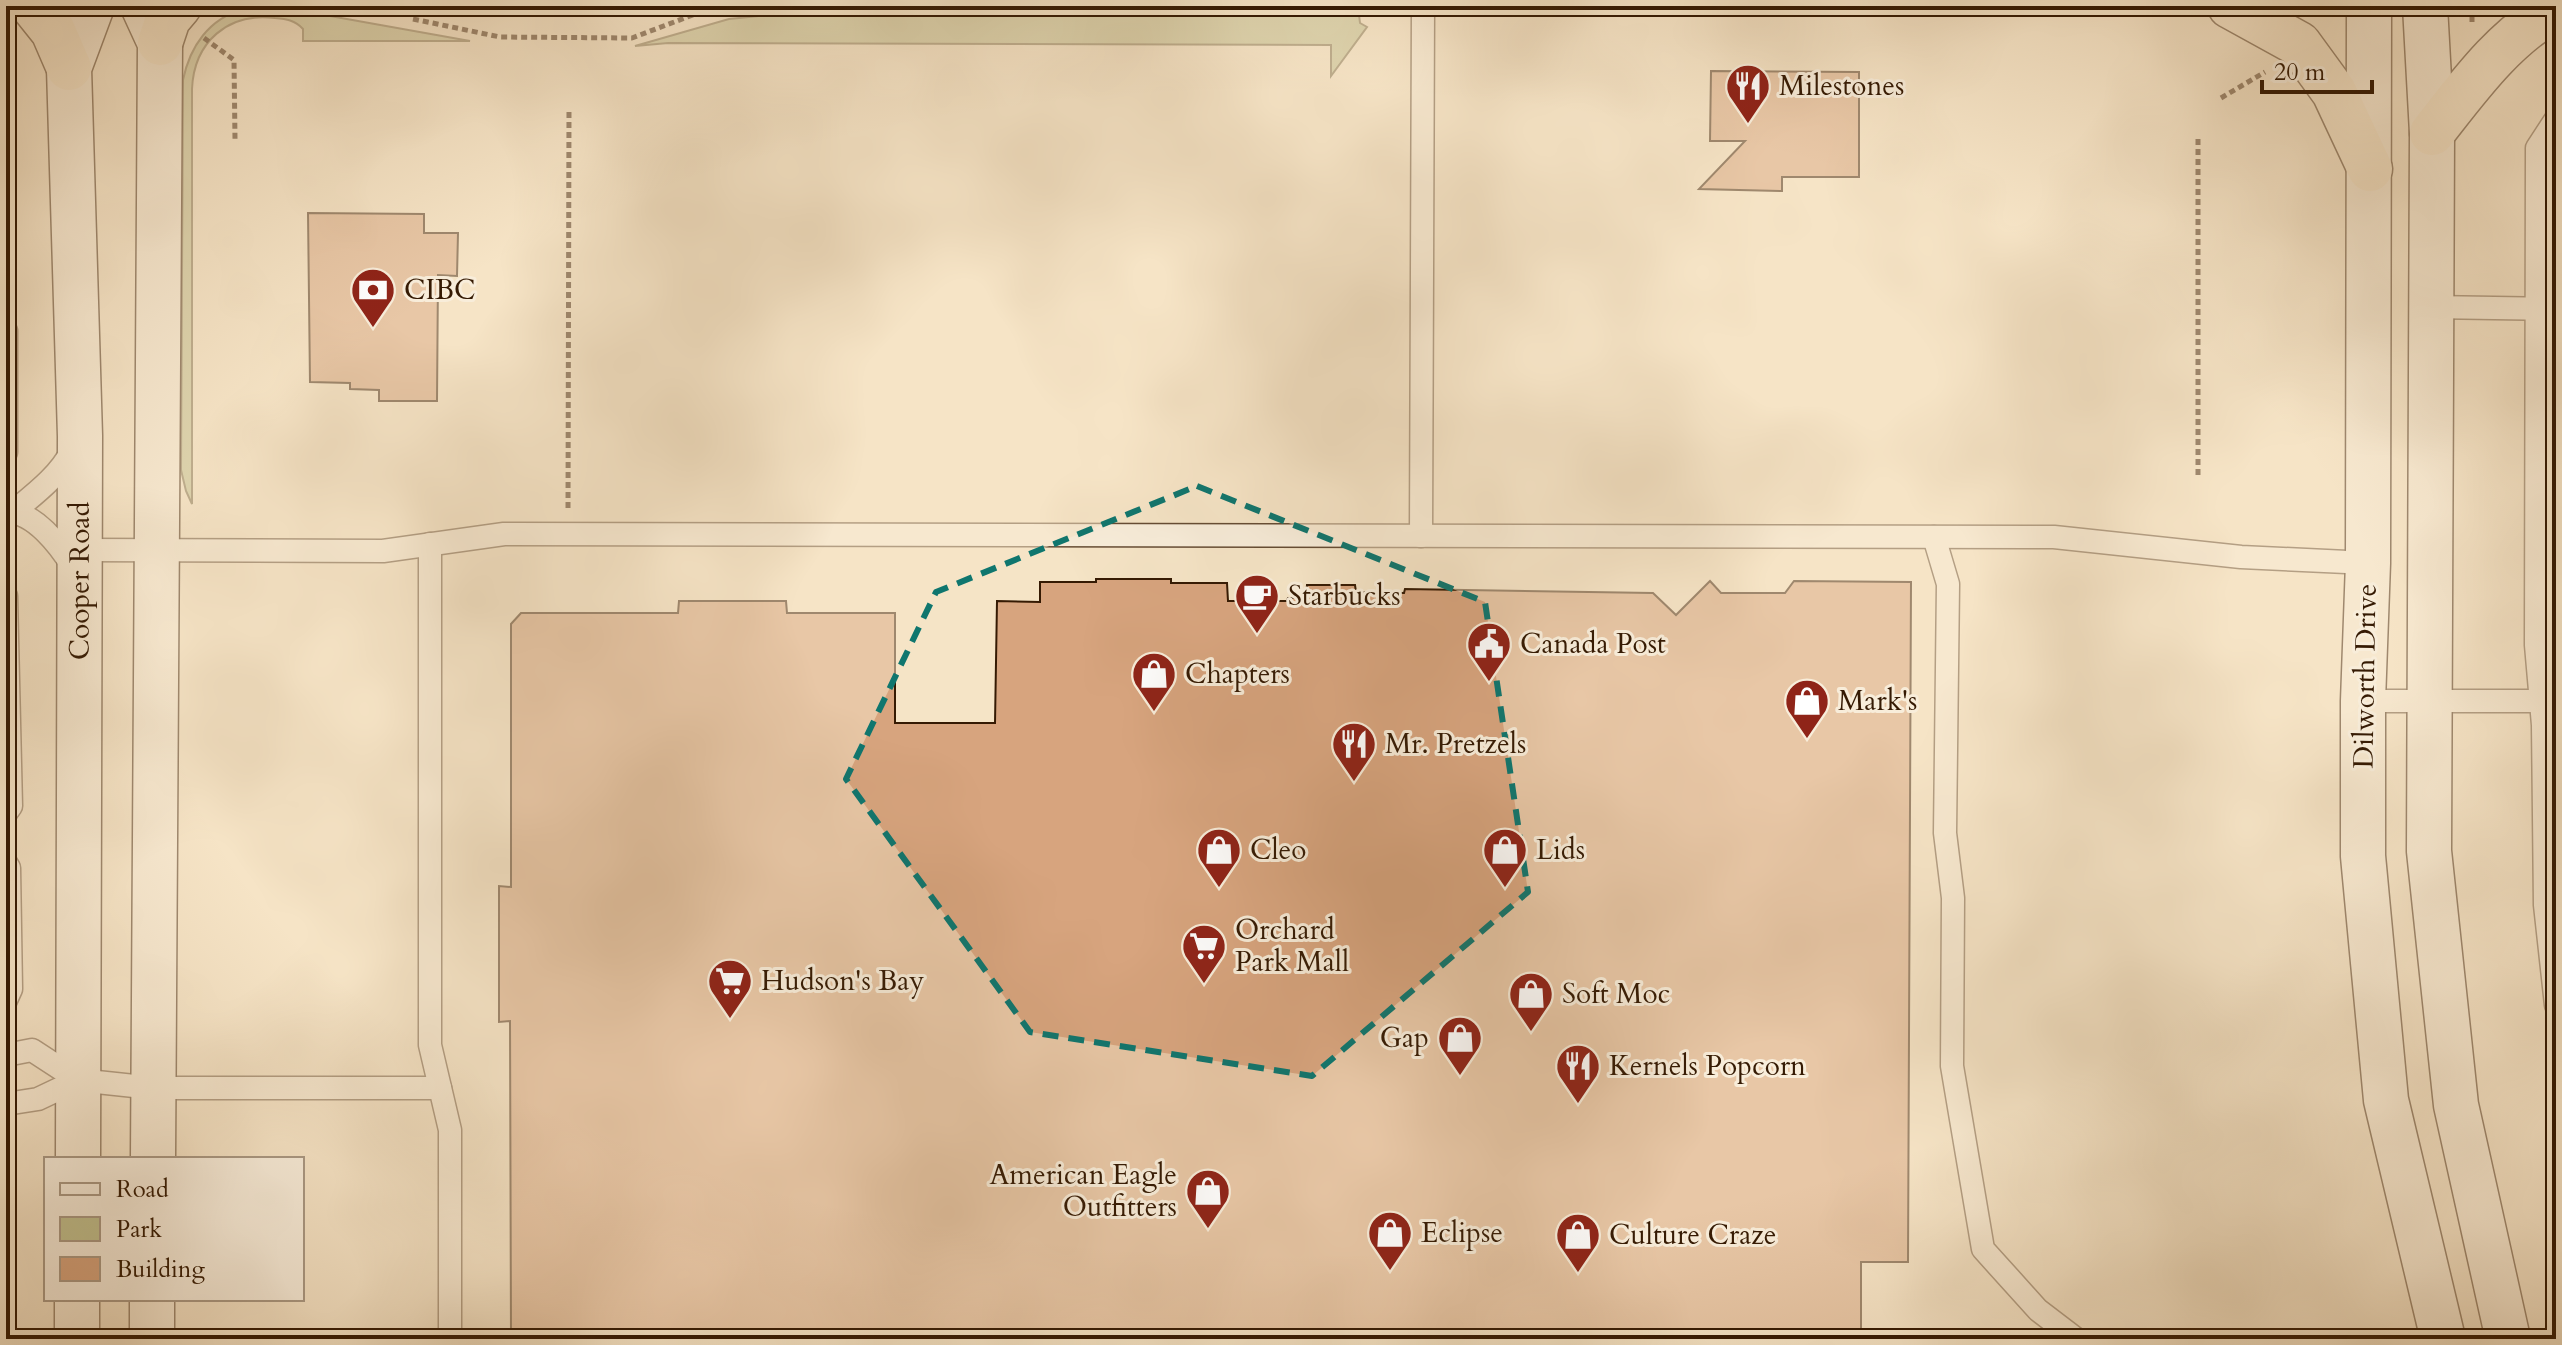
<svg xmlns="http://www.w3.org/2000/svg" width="2562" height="1345" font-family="Cardo,serif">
<rect width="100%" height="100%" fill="#f5e4c6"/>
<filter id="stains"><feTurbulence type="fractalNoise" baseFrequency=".0025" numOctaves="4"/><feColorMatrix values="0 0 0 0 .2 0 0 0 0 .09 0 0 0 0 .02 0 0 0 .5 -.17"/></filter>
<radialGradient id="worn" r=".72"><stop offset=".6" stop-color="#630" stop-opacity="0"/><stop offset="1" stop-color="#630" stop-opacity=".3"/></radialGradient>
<!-- green -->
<g fill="#c2c291" stroke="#7c6e4a" stroke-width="2">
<path d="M 243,9 L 302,11 L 470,41 L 303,41 L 303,29 C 295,20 286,19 275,18 C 228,12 194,42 192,89 L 192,504 L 186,491 L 181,470 L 183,80 C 190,46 209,19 243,9 Z"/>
<polygon points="822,10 1359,15 1360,23 1367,27 1331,76 1331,45 668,43 635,46 729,19"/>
</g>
<!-- building -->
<g fill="#d7a47e" stroke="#351a03" stroke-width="2">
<polygon points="1711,71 1859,72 1859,177 1782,177 1782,191 1699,189 1745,141 1710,141"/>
<polygon points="308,213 424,214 424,233 458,233 457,276 438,275 437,401 379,401 379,390 350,389 350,383 310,382"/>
<polygon points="1096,579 1171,579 1171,583 1227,583 1228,601 1287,601 1288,598 1306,598 1307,585 1355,585 1356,592 1404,593 1405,589 1653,593 1676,615 1710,581 1721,593 1785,593 1794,581 1911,582 1908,1262 1861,1262 1861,1339 511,1339 510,1021 499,1022 499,886 511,887 511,624 521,613 678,613 679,601 786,601 787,613 895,613 895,723 995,723 997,601 1040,602 1040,582 1096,582"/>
</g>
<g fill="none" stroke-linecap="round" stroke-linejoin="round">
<!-- service casing -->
<g stroke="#654c34" stroke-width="25">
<g id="service">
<polyline points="2556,119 2537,148 2536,645 2543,725 2545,905 2556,1005"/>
<polyline points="2430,307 2556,309"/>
<polyline points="6,331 6,452"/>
<path d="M 6,512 C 34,511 60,546 73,567"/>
<path d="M 13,512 C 36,493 59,476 73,449"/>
<polyline points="1421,536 1423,6"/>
<polyline points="1934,537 1948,584 1945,833 1953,898 1952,1066 1983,1249 2038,1310 2076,1339"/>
<polyline points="430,544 430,1045 450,1130 450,1339"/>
<polyline points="78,550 383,551 504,534 2054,537 2241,557 2368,563"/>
<polyline points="6,596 11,806 6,813"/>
<polyline points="2363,701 2541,701 2556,693"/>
<polyline points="6,863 9,868 11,989 6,1000"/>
<polyline points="6,1055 32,1050 78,1080 153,1088 440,1088"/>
<polyline points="6,1104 38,1099 78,1080"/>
</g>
</g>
<!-- secondary casing -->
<g stroke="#351a03" stroke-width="47">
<g id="secondary">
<polyline points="143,6 160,43 153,1159"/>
<polyline points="2369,6 2368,563 2363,701 2363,856 2386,1100 2443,1339"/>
<polyline points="2425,6 2432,133 2429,851 2456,1105 2508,1339"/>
<path id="s1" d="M 78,1159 L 80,436 L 69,68 L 92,6"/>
<polyline points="77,1339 77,1299"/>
<polyline points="152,1339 152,1299"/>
</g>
</g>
<!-- trunk casing -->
<g stroke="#351a03" stroke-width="47">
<g id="trunk">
<polyline points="33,6 53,31 69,68"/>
<polyline points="2230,6 2299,44 2334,92 2370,169"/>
<polyline points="160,43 168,19 179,6"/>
<path d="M 2432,133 C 2469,86 2503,38 2556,8"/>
</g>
</g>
<!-- path -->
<g stroke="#351a03" stroke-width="5" stroke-dasharray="6 4" stroke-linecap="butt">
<polyline points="2472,7 2472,22"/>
<polyline points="413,19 500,37 632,38 711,8"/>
<polyline points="204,38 234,60 235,139"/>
<polyline points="2221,98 2265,72"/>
<polyline points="2198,475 2198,139"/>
<polyline points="568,508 569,108"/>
</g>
<!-- service -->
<use href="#service" stroke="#f8edda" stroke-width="22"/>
<!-- secondary -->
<use href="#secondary" stroke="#f8edda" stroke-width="44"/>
<!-- trunk -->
<use href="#trunk" stroke="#f5e4c6" stroke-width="44"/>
</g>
<!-- marked area -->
<path d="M0 0H2562V1345H0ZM 1197,486 L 1485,602 L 1528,892 L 1312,1076 L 1030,1032 L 846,779 L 936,592 Z" fill="#f5e4c6" fill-opacity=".55" fill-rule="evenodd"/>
<path fill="none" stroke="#0f766e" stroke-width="6" stroke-dasharray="16 10" stroke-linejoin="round" d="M 1197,486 L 1485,602 L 1528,892 L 1312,1076 L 1030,1032 L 846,779 L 936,592 Z"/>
<!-- icons -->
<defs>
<g id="restaurant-pin" transform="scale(2.3)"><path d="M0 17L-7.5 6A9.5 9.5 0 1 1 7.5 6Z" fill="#8f2418" stroke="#f8edda"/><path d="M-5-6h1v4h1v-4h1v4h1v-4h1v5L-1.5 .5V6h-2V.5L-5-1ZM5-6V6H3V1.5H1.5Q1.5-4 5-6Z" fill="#fff"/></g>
<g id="bank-pin" transform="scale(2.3)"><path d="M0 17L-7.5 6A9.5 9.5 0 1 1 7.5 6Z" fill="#8f2418" stroke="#f8edda"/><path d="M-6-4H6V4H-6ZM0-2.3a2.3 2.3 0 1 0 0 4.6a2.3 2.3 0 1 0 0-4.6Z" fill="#fff"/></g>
<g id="cafe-pin" transform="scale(2.3)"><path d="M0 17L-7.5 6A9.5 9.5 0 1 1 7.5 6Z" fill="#8f2418" stroke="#f8edda"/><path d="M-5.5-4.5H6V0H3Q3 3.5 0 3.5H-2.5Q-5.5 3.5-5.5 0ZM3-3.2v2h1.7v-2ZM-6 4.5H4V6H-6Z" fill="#fff"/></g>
<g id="civic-pin" transform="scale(2.3)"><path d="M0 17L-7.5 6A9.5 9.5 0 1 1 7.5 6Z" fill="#8f2418" stroke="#f8edda"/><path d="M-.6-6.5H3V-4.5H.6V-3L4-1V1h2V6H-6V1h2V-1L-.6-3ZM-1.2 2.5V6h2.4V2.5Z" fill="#fff"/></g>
<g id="shop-pin" transform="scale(2.3)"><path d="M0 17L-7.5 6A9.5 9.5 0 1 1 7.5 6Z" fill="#8f2418" stroke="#f8edda"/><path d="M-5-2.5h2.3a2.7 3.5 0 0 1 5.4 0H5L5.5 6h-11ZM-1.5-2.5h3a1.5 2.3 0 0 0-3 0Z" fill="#fff"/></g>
<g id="supermarket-pin" transform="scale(2.3)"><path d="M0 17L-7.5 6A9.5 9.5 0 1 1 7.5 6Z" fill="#8f2418" stroke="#f8edda"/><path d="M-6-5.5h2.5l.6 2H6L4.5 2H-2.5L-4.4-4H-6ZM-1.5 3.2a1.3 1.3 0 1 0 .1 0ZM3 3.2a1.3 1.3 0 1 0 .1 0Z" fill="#fff"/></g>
</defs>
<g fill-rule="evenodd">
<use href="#restaurant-pin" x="1748" y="86"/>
<use href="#bank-pin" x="373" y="290"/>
<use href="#cafe-pin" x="1257" y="596"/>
<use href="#civic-pin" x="1489" y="644"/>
<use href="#shop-pin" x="1154" y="674"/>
<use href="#shop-pin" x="1807" y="701"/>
<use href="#restaurant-pin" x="1354" y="744"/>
<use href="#shop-pin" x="1219" y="850"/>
<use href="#shop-pin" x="1505" y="850"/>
<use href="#supermarket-pin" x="1204" y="946"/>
<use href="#supermarket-pin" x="730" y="981"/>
<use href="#shop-pin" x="1531" y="994"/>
<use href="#shop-pin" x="1460" y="1038"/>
<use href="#restaurant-pin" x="1578" y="1066"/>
<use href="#shop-pin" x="1208" y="1191"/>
<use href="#shop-pin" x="1390" y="1233"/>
<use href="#shop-pin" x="1578" y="1235"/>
</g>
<g text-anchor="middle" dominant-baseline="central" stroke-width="6" stroke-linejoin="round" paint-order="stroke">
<!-- poi labels -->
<g font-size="28" fill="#351a03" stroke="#f8edda" text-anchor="start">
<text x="1779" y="86">Milestones</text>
<text x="404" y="290">CIBC</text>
<text x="1288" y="596">Starbucks</text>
<text x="1520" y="644">Canada Post</text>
<text x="1185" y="674">Chapters</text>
<text x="1838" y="701">Mark's</text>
<text x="1385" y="744">Mr. Pretzels</text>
<text x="1250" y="850">Cleo</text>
<text x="1536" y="850">Lids</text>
<text x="1235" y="930">Orchard<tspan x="1235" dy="32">Park Mall</tspan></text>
<text x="761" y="981">Hudson's Bay</text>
<text x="1562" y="994">Soft Moc</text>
<text x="1429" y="1038" text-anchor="end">Gap</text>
<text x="1609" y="1066">Kernels Popcorn</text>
<text x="1177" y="1175" text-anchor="end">American Eagle<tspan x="1177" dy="32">Outfitters</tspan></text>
<text x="1421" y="1233">Eclipse</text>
<text x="1609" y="1235">Culture Craze</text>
</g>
<!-- street labels -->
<g font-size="28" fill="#351a03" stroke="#f8edda">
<text stroke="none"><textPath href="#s1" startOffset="578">Cooper Road</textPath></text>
<text transform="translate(2365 676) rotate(-89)">Dilworth Drive</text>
</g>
</g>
<!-- margin -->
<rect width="2562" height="1345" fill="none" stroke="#f5e4c6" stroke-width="32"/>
<rect x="8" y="8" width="2546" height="1329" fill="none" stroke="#351a03" stroke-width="4"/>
<rect x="16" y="16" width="2530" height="1313" fill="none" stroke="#351a03" stroke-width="2"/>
<!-- legend -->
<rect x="44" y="1157" width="260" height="144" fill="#f8edda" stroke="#aa9984" stroke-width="2"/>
<rect x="60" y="1183" width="40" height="12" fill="#f8edda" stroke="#aa9984" stroke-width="2"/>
<text x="116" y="1197" font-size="24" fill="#351a03">Road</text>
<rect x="60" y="1217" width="40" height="24" fill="#c2c291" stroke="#aa9984" stroke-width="2"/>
<text x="116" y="1237" font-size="24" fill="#351a03">Park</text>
<rect x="60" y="1257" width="40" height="24" fill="#d7a47e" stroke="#aa9984" stroke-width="2"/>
<text x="116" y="1277" font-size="24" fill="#351a03">Building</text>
<!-- scale -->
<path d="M2262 80v12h110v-12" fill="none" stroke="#351a03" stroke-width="4"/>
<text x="2274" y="80" font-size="24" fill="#351a03" stroke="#f8edda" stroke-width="6" paint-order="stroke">20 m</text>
<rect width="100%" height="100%" filter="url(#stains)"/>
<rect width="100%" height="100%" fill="url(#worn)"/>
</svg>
